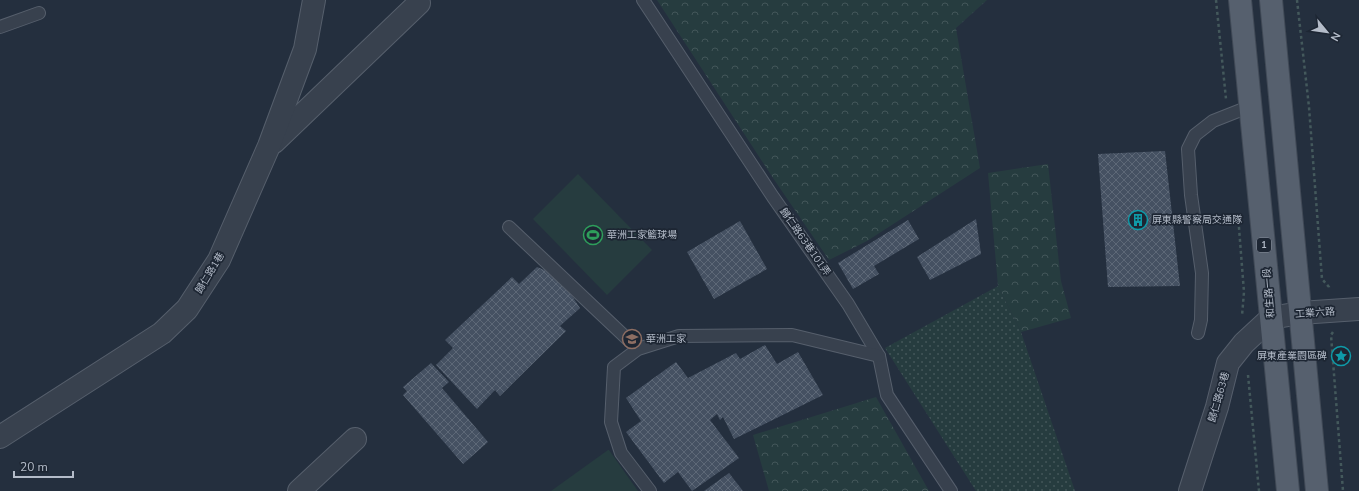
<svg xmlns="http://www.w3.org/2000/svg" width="1359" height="491" font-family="'Nunito Sans','Noto Sans TC',sans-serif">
<defs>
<pattern id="grass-dots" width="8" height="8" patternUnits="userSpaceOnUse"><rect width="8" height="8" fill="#263c3f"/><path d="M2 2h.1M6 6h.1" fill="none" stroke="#435659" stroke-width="1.8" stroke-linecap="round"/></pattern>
<pattern id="forest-crowns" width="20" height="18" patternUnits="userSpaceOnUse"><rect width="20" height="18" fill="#263c3f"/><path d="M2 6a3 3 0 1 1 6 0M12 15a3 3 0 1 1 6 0" fill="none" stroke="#435659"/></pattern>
<pattern id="building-cross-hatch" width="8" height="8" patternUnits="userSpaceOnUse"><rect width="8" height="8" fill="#455162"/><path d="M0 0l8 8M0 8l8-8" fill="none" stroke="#5d6877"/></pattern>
</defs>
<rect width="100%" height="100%" fill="#242f3e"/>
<!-- grass -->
<polygon fill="url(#grass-dots)" points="998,286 1021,332 1075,491 976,491 885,348"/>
<!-- forest -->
<g fill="url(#forest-crowns)">
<polygon points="657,0 987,0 956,28 980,168 867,241 829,260 773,178"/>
<polygon points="1048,164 1061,281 1071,318 1021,332 998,286 988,173"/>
<polygon points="876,397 929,491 769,491 753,435"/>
</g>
<!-- park -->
<g fill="#263c3f">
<polygon points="578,174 652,250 607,295 533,219"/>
<polygon points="609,450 638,491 551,491 608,450"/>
</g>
<!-- building -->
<g fill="url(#building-cross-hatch)">
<polygon points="1165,151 1180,286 1108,287 1098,154"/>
<polygon points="976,219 981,254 930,280 917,257"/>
<polygon points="908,220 919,239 874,266 879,274 853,289 838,263"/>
<polygon points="740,221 767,269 714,299 687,252"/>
<polygon points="537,267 547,271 568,290 580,308 560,326 566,331 500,396 495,390 477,409 436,365 453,348 445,340 512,277 519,284"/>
<polygon points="765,345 777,364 798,352 823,395 734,439 723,417 720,420 717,414 710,420 739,458 692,491 678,472 664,483 626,432 641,421 626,398 676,362 688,378 736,353 740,359"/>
<polygon points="431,363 449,382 442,388 488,442 463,464 403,395 407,391 403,387"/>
<polygon points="729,473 743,491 704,491"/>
</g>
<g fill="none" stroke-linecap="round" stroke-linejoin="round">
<!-- service casing -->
<g stroke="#565f6c" stroke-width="14">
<g id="service">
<polyline points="643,0 773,197 848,304 879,356 887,395 951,491"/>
<polyline points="0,27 39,13"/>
<polyline points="509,227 638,349"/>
<polyline points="1198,333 1201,320 1202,273 1191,195 1188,149 1195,135 1213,121 1251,106"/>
<polyline points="650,491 621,453 611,422 614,367 638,349 679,336 792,335 879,356"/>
</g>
</g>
<!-- minor casing -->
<g stroke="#565f6c" stroke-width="24">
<g id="minor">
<polyline points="274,142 419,3"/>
<polyline points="0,437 162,333 187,309 219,260 269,146 305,49 314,0"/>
<polyline points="299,491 355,439"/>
<polyline points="1190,491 1217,407 1228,363 1244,343 1271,318 1300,313 1359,309"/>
</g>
</g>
<!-- primary casing -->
<g stroke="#414a57" stroke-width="24">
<g id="primary">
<polyline points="1240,0 1288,491"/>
<polyline points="1271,0 1317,491"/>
</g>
</g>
<!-- path -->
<g stroke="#44595c" stroke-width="2.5" stroke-dasharray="3 3" stroke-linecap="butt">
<polyline points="1216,0 1226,99"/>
<polyline points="1297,0 1309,107 1322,279 1329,287 1329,290"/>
<polyline points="1238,215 1244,292 1242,316"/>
<polyline points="1333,332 1331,335 1343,491"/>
<polyline points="1248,375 1259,491"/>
</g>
<!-- service -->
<use href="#service" stroke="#38414e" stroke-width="12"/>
<!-- minor -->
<use href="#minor" stroke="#38414e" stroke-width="22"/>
<!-- primary -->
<use href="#primary" stroke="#56606e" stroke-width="22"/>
</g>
<!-- icons -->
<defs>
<g id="building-ring" transform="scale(1)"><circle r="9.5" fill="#1d2633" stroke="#0f9aa8" stroke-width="1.5"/><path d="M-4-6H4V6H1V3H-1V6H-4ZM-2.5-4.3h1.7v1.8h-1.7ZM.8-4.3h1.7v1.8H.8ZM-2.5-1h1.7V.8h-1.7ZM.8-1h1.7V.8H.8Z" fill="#0f9aa8"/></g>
<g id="stadium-ring" transform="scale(1)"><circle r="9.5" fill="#1d2633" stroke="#2e9e5b" stroke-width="1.5"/><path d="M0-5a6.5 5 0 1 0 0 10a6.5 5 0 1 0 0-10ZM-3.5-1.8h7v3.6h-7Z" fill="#2e9e5b"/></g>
<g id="school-ring" transform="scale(1)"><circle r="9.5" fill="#1d2633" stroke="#8d6e63" stroke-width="1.5"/><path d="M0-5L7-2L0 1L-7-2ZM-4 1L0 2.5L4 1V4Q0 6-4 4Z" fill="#8d6e63"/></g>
<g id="sight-ring" transform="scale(1)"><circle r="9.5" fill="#1d2633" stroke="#0f9aa8" stroke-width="1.5"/><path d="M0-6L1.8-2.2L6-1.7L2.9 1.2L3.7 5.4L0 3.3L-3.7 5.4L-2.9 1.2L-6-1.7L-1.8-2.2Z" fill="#0f9aa8"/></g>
</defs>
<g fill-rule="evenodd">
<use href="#building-ring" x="1138" y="220"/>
<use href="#stadium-ring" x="593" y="235"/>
<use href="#school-ring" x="632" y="339"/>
<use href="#sight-ring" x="1341" y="356"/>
</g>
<g text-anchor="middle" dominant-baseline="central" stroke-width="3.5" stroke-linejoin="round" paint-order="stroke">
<!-- shield labels -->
<rect fill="#1d2633" stroke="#878f9c" stroke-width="1" x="1257" y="238" width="14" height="14" rx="3"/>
<g font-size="9" font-weight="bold" fill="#b4bcc9">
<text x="1264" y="245">1</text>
</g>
<!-- poi labels -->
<g font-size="10" fill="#b4bcc9" stroke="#1d2633" text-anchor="start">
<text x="1152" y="220">屏東縣警察局交通隊</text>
<text x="607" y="235">華洲工家籃球場</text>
<text x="646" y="339">華洲工家</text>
<text x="1327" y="356" text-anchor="end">屏東產業園區碑</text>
</g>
<!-- street labels -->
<g font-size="10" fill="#b4bcc9" stroke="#1d2633">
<text transform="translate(805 242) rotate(55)">歸仁路63巷101弄</text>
<text transform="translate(210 273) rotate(-59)">歸仁路1巷</text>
<text transform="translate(1269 293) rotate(-95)">和生路一段</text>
<text transform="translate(1315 313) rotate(-4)">工業六路</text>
<text transform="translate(1219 397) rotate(-74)">歸仁路63巷</text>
</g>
</g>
<!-- north arrow -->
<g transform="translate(1327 32) rotate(119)" stroke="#1d2633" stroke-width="3" paint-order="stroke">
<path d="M0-3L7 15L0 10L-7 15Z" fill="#b4bcc9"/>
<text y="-6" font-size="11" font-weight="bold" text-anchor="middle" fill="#b4bcc9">N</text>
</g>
<!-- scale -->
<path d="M14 471v6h59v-6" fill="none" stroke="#b4bcc9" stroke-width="2"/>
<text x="20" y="471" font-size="12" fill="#b4bcc9" stroke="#1d2633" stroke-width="3" paint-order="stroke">20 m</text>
</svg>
